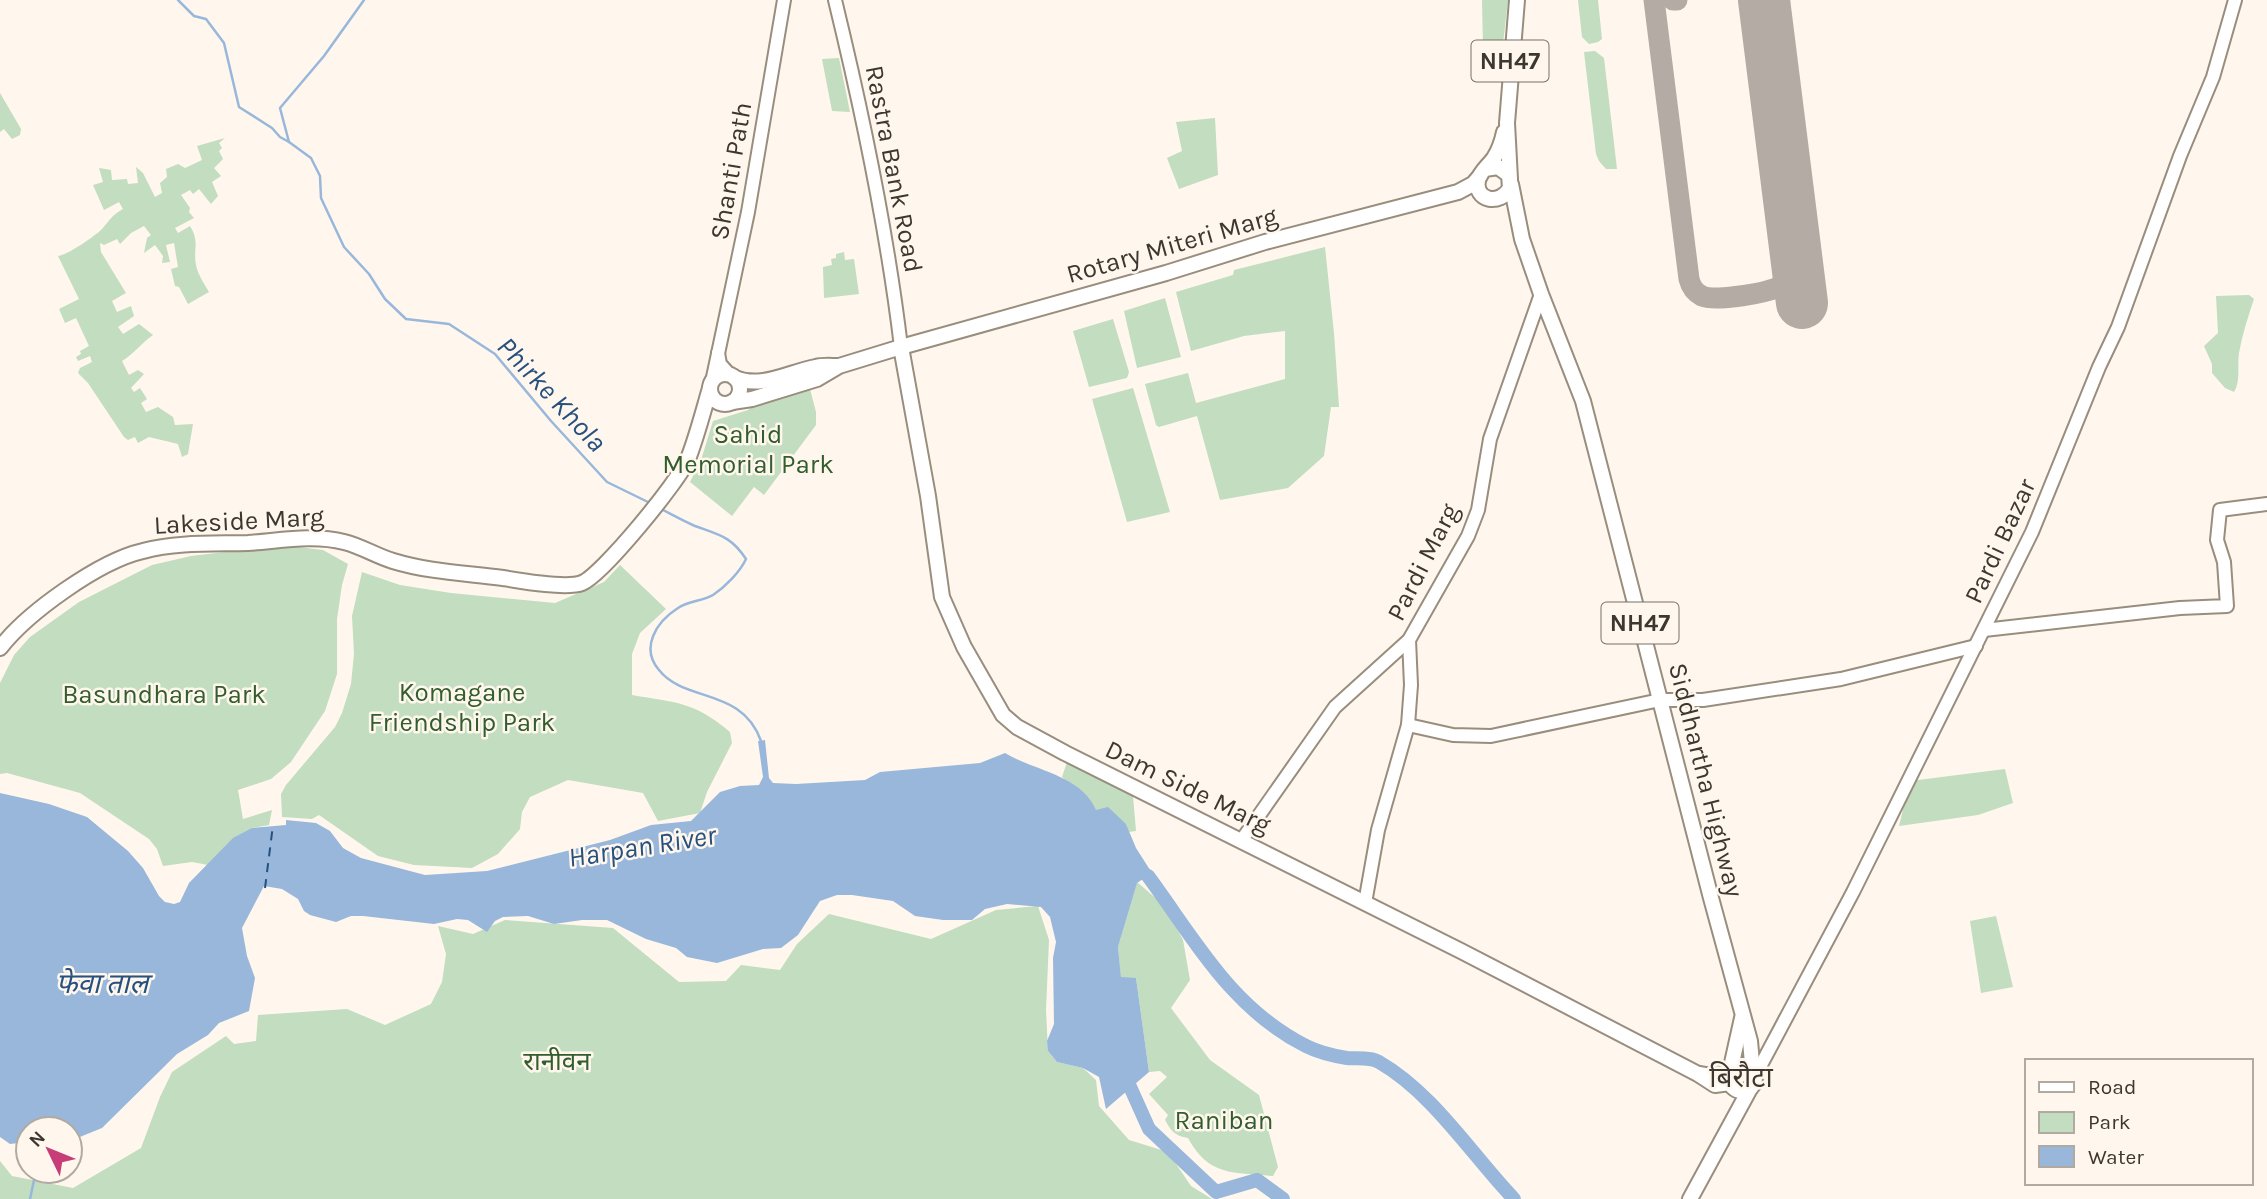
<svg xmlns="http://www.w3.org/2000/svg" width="2267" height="1199" font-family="Karla,'Noto Sans Devanagari',sans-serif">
<rect width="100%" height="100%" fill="#fff7ed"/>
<!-- green -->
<g fill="#c2ddbf">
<polygon points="1482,0 1508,0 1502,53 1483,48"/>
<polygon points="1578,0 1598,0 1602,39 1598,42 1589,44 1582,37"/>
<polygon points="1595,51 1604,58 1617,169 1606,169 1599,161 1596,154 1584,52"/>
<polygon points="839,58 850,112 832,111 822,59"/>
<polygon points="0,93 21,129 20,135 12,139 4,129 0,132"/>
<polygon points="1215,118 1218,175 1179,189 1167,158 1182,151 1176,122"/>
<path d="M 225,138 L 219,143 L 222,148 L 219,151 L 223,159 L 214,168 L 221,176 L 212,182 L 218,196 L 211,204 L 199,189 L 193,194 L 190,190 L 181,195 L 190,208 L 189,212 L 194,218 L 175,228 L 178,233 L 190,226 C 200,242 193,249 196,265 C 198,275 204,283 209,292 L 188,304 L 179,287 L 175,286 L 171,269 L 178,267 L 174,243 L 166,245 L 170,262 L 162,263 L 163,256 L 155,245 L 144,253 L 147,238 L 151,235 L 144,226 L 131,233 L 120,244 L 117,239 L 104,245 L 100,243 L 101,252 L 126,293 L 112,301 L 117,312 L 131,306 L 134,316 L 118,327 L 123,334 L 139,324 L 153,335 C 141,343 134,354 122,361 L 129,375 L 138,370 L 144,374 L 131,388 L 134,392 L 140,388 L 147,399 L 141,403 L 146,412 L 158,407 L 173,417 L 175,425 L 193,424 L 188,454 L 182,457 L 178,444 L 149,437 L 138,443 L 135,437 L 128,440 L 124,437 L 88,383 L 78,373 L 80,368 L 92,362 L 90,356 L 78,361 L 76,357 L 81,354 L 80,351 L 89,346 L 76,318 L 65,323 L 59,309 L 79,299 L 58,256 C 68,255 95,236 102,229 C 111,219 111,216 123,209 L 119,202 L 104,210 L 93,185 L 103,182 L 99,168 L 111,170 L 112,180 L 127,179 L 128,184 L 138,183 L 136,167 L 143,173 L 155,197 L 162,193 L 160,183 L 167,177 L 166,169 L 178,164 L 185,168 L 202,160 L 197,146 Z"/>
<polygon points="1325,247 1334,333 1339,407 1331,407 1324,456 1288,488 1220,500 1197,416 1159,427 1156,425 1145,384 1188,373 1196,403 1285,379 1285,331 1244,336 1191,351 1176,292 1233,275 1234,270"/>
<polygon points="844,252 845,260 854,259 859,294 824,298 823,267 832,265 831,259 836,258 836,254"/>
<path d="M 2249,295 L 2254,299 C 2248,317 2242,335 2239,353 C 2237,366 2241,381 2234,392 L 2225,388 L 2212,373 L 2212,364 L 2204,346 L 2218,333 L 2216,296 Z"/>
<polygon points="1165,298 1181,357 1137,368 1124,311"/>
<polygon points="1113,319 1129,372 1127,378 1089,387 1073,331"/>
<polygon points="1133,388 1170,512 1127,522 1092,399"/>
<polygon points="810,389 816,412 816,425 764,495 754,487 732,516 690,482 701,460 713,421 748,410 755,404"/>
<polygon points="282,545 323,550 348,564 342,585 337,619 337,674 325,711 291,762 271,779 238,790 243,819 272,810 269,825 252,828 208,865 192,862 163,866 157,849 149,839 80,793 7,773 0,774 0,683 14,655 30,637 79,602 152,565 191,556"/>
<path d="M 620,565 L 666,609 L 640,633 L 632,654 L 632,695 C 677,703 693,701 730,732 L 732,743 L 707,792 L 700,813 L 658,821 L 643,793 L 568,780 L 530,797 L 522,812 L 520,829 L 498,854 L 472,868 L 414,865 L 378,856 L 319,815 L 312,819 L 282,817 L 281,794 L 286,785 L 335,727 L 342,713 L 351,684 L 354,654 L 352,616 L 362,572 L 400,585 L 451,593 L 555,603 L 604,582 Z"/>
<polygon points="1067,762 1133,796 1136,831 1129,832 1126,824 1096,810 1062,777"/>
<polygon points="2005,769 2013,803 1978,815 1899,826 1910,781"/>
<path d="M 1137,882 L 1166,907 L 1183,940 L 1190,980 L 1171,1008 L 1210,1060 L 1259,1095 L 1278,1167 L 1273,1176 C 1234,1172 1209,1177 1188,1138 C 1175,1136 1171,1131 1165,1120 L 1168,1115 L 1149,1094 L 1167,1077 L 1160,1071 L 1149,1072 L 1136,978 L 1121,978 L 1118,947 Z"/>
<polygon points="1038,906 1049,940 1046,1010 1048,1051 1057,1062 1083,1068 1096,1080 1099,1106 1129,1140 1168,1152 1191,1186 1212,1199 0,1199 0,1161 12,1176 73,1188 141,1148 160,1097 172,1072 226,1036 234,1044 256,1041 258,1015 347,1009 385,1025 431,1004 442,982 446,954 438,926 473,934 505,920 613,928 679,982 726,981 741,965 780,970 797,944 829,914 931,939 996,910"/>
<polygon points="1996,916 2013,987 1981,993 1970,921"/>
</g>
<!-- water -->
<path fill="#98b7db" d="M 765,740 L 769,778 L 773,783 L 796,784 L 865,780 L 880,772 L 980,763 L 1005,753 C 1035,771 1081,775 1096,810 L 1108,807 L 1126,824 L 1136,848 L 1152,873 L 1137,883 L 1118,947 L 1121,977 L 1136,978 L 1149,1072 L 1106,1109 L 1099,1077 L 1083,1068 L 1057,1062 L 1048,1051 L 1047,1041 L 1054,1024 L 1053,958 L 1056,942 L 1050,917 L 1041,907 L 1007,904 L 985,909 L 972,920 L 943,920 L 915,916 L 893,901 L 852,895 L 837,895 L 820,901 L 798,935 L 781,948 L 763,949 L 717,963 L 687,957 L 676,948 L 646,939 L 607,920 L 582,920 L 554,924 L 528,916 L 503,917 L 495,921 L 487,932 L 468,920 L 457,919 L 434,924 L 363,916 L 351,916 L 336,922 L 310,915 L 304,911 L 298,899 L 282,889 L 264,886 L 242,928 L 247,956 L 255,978 L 249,1011 L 219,1023 L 208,1035 L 177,1054 L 102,1128 L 70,1141 L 70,1129 L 28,1129 L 28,1142 L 10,1144 L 0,1137 L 0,793 L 49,804 L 87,817 L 128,851 L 143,868 L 159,896 L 165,902 L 174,904 L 180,902 L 189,883 L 233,838 L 252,828 L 286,825 L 286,820 L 316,823 L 330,831 L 343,848 L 361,858 L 425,875 L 487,871 L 610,840 L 651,825 L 691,821 L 720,792 L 740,786 L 759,785 L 763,777 L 758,741 Z"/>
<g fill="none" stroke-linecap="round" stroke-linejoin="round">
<!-- stream -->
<g stroke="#98b7db" stroke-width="2.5">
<polyline points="178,0 194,16 206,19 224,43 239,107 272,128 280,137 289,142"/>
<polyline points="364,0 324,56 280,108 289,142 311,158 320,176 321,198 344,247 369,274 385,299 406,319 449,324 495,354 551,421 607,482 650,503"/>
<path d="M 659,508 C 671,514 683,521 695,526 C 719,535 731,536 746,559 C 740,572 725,587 713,595 C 703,601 688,601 678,608 C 656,622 640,648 659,670 C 685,703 742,687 761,741"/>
<polyline points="30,1199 36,1171"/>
</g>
<!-- river -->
<g stroke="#98b7db" stroke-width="14">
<path d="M 1148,876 C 1196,941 1231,1008 1306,1046 C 1318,1052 1334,1056 1347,1058 C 1357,1059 1371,1057 1379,1062 C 1433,1093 1471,1154 1514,1199"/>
<polyline points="1123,1071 1149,1129 1216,1192 1257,1180 1283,1199"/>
</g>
<!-- ferry -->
<polyline stroke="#26517f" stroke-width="2" stroke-dasharray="9 7" stroke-linecap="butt" points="265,888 273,825"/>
<!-- taxiway -->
<g stroke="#b4aca4" stroke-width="21">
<path d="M 1654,0 L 1689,279 C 1691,287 1694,292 1702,296 C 1715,302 1770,293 1782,285 C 1791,278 1795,268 1796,257"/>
<polyline points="1673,0 1677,0"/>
<polyline points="1752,0 1763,13 1767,26"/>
</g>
<!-- runway -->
<polyline stroke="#b4aca4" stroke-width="52" points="1764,0 1802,303"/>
<!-- secondary casing -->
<g stroke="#998d7e" stroke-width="16">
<g id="secondary">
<path d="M 835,0 C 863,115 887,230 901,347"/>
<polyline points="718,353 720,364 730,375"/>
<polyline points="712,382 748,212 784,0"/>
<polyline points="1984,630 2180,608 2227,606 2224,562 2217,540 2220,510 2267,504"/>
<polyline points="1408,725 1453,735 1491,736 1660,700 1703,700 1841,679 1976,646"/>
<polyline points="1241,841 1335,707 1409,640 1468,536 1478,510 1490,439 1541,294"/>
<polyline points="1365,903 1378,830 1408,725 1411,685 1409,640"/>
<polyline points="1754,1078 1853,892 2032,532 2099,367 2118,327 2180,156 2213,77 2235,0"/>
</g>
</g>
<!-- primary casing -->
<g stroke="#998d7e" stroke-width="18">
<g id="primary">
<polyline points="901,347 928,496 942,597 964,647 1003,715 1017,727 1065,753 1461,951 1698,1074 1715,1085 1730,1083"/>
<circle cx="725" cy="389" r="15"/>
<path d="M 735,378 C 762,389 789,372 816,367 C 823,365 831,366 838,366"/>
<polyline points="732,402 752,399 817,379 839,366 901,347 1166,273 1265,242 1458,192 1473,184 1480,176"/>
<path d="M 0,648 C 27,613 99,561 143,551 C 177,542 213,544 248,543 C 279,541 313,534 344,542 C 361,546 376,556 393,561 C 429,572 465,573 503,578 C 521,581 566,589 582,583 C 602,575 679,481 688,459 C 697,436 703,412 710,388"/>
<polyline points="1699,1074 1711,1076 1731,1072"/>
</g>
</g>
<!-- trunk casing -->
<g stroke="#998d7e" stroke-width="18">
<g id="trunk">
<path d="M 1485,169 L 1498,167 L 1509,175 L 1510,188 C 1500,206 1474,201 1478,180 C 1480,172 1489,165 1494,158 C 1499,150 1502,142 1504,132"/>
<polyline points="1510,179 1507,123 1517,0"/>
<polyline points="1511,184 1522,239 1541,294 1583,401 1711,898 1750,1041 1753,1074"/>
<circle cx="1742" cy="1078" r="13"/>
<polyline points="1733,1069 1732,1063 1742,1018"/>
<polyline points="1690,1199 1752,1085"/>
</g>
</g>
<!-- secondary -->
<use href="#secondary" stroke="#fff" stroke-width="12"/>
<!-- primary -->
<use href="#primary" stroke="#fff" stroke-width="14"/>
<!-- trunk -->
<use href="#trunk" stroke="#fff" stroke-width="14"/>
</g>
<g text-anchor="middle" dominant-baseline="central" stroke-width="5" stroke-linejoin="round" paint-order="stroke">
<!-- shield labels -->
<g fill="#fff7ed" stroke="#767169" stroke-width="2">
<rect x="1471.5" y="40.5" width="77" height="41" rx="5"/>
<rect x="1601.5" y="602.5" width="77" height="41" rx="5"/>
</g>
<g font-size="24" font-weight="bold" fill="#3c3730">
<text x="1510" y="61">NH47</text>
<text x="1640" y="623">NH47</text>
</g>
<!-- street labels -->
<g font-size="26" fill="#3c3730" stroke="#fff7ed">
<text transform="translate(894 169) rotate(79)">Rastra Bank Road</text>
<text transform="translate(731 171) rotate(-80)">Shanti Path</text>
<text transform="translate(1172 245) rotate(-16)">Rotary Miteri Marg</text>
<text transform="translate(239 521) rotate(-3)">Lakeside Marg</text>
<text transform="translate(2000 541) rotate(-65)">Pardi Bazar</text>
<text transform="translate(1423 562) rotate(-63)">Pardi Marg</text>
<text transform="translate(1706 780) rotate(76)">Siddhartha Highway</text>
<text transform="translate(1188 787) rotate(26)">Dam Side Marg</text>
</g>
<!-- park labels -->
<g font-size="26" fill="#325d2c" stroke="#fff7ed">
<text x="748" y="434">Sahid<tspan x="748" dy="30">Memorial Park</tspan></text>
<text x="462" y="692">Komagane<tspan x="462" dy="30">Friendship Park</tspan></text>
<text x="164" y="694">Basundhara Park</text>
<text x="557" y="1061">रानीवन</text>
<text x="1224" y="1120">Raniban</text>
</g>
<!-- water labels -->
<g font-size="28" font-style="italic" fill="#26517f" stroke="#fff7ed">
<text transform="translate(552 394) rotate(47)">Phirke Khola</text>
<text transform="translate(642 846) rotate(-9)">Harpan River</text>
<text x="102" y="983">फेवा ताल</text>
</g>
<!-- neighbourhood labels -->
<g font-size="28" fill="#3c3730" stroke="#fff7ed">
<text x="1741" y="1077">बिरौटा</text>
</g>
</g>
<!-- legend -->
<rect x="2025" y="1059" width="228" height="126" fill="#fff7ed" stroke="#b1aaa1" stroke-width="2"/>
<rect x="2039" y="1082" width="35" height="10" fill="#ffffff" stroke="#b1aaa1" stroke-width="2"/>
<text x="2088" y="1094" font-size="21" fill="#3c3730">Road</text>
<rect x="2039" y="1112" width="35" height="21" fill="#c2ddbf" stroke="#b1aaa1" stroke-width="2"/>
<text x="2088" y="1129" font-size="21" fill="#3c3730">Park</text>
<rect x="2039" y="1146" width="35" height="21" fill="#98b7db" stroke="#b1aaa1" stroke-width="2"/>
<text x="2088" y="1164" font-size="21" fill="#3c3730">Water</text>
<!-- north arrow -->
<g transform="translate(49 1150) rotate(313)"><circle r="33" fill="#fff7ed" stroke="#b1aaa1" stroke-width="2"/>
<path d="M0-5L12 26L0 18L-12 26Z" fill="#c63d78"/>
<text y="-10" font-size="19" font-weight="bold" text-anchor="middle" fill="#3c3730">N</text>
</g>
</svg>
